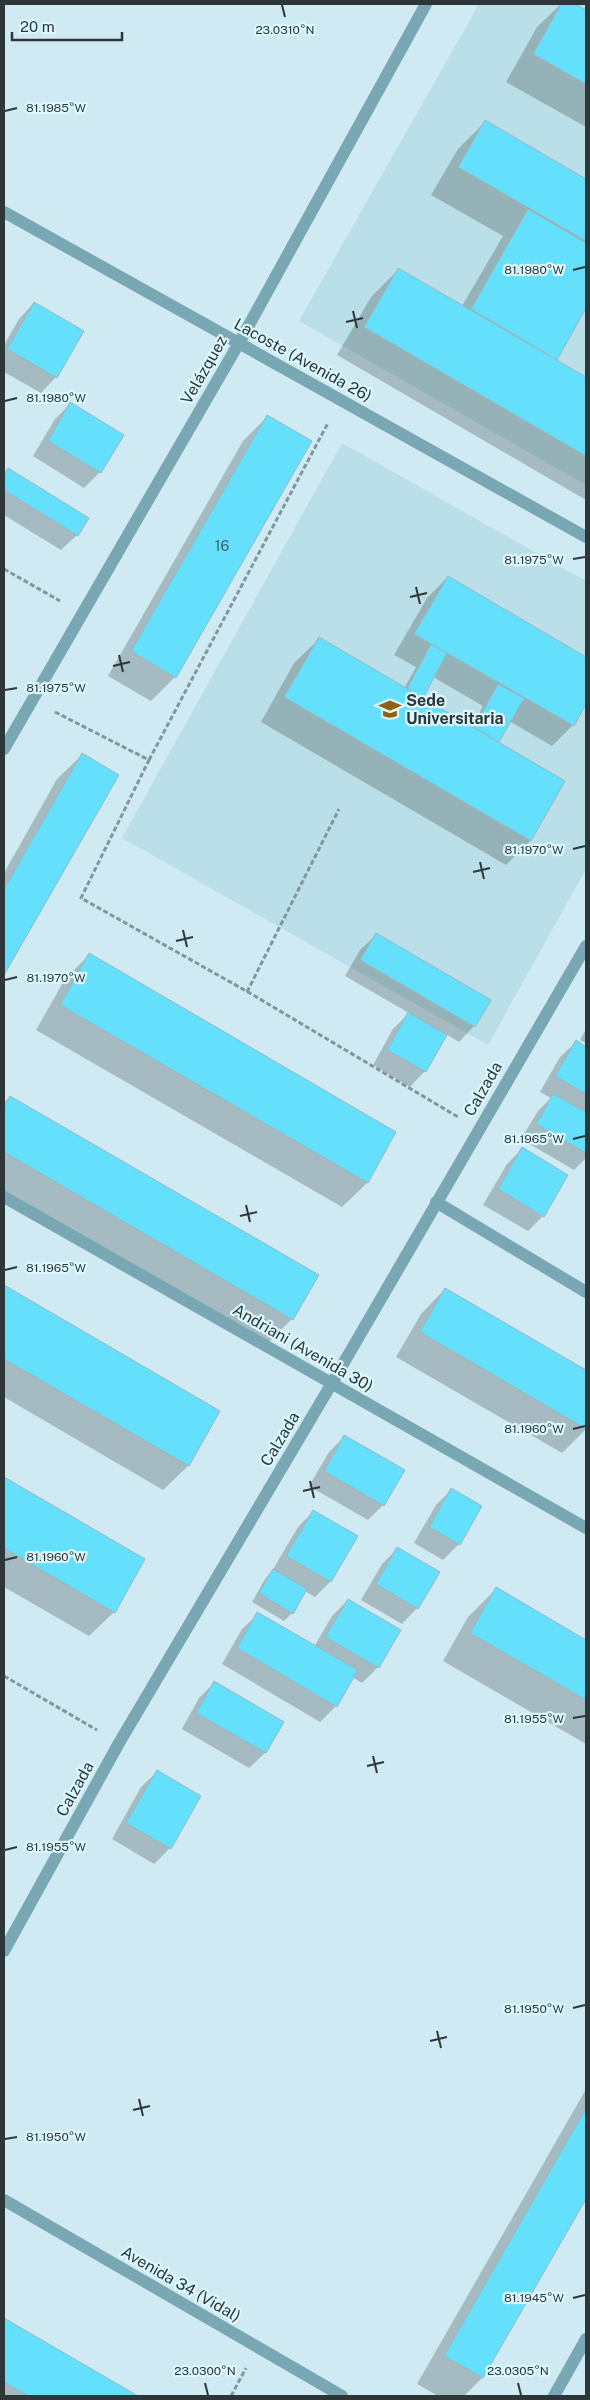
<svg xmlns="http://www.w3.org/2000/svg" width="590" height="2400" font-family="'Public Sans',sans-serif">
<rect width="100%" height="100%" fill="#cfeaf2"/>
<!-- built -->
<g fill="#bbdfe8">
<polygon points="479,4 586,4 586,485 299,321"/>
<polygon points="342,443 586,581 586,869 488,1045 122,838"/>
</g>
<!-- shadow -->
<g fill="#0003" fill-rule="evenodd">
<polygon points="561,4 573,4 586,12 586,127 506,82 537,27"/>
<polygon points="485,122 586,180 586,305 555,360 586,378 586,500 337,355 371,297 399,269 462,306 503,236 431,195 458,149"/>
<polygon points="34,303 83,332 56,377 41,393 4,372 4,345 19,319"/>
<polygon points="70,404 100,472 84,488 33,456 55,419"/>
<polygon points="267,417 175,677 151,701 108,676 243,441"/>
<polygon points="8,469 77,535 61,550 4,515 4,474"/>
<path d="M 448,577 L 586,658 L 586,702 L 573,725 L 552,746 L 509,721 L 496,743 L 564,782 L 530,841 L 506,865 L 261,722 L 294,663 L 319,639 L 404,689 L 416,667 L 394,655 L 427,598 ZM 433,677 L 483,706 L 471,728 L 421,699 Z"/>
<polygon points="82,755 117,775 4,973 4,873 57,779"/>
<polygon points="376,935 474,1026 459,1042 446,1034 425,1071 410,1087 373,1065 393,1029 409,1013 345,976 360,950"/>
<polygon points="89,955 395,1133 367,1183 342,1207 36,1030 65,979"/>
<polygon points="586,1029 586,1043 580,1040"/>
<polygon points="576,1042 586,1048 586,1158 574,1170 521,1139 538,1111 551,1098 540,1092 560,1057"/>
<polygon points="10,1097 317,1276 292,1319 267,1344 4,1191 4,1103"/>
<polygon points="522,1149 543,1216 528,1231 483,1205 507,1164"/>
<polygon points="4,1287 219,1411 188,1466 163,1490 4,1397"/>
<polygon points="445,1289 586,1371 586,1429 562,1453 396,1357 421,1314"/>
<polygon points="344,1437 383,1505 368,1520 309,1486 329,1452"/>
<polygon points="4,1478 143,1560 114,1612 89,1636 4,1587"/>
<polygon points="451,1490 481,1507 459,1544 443,1560 414,1543 436,1505"/>
<polygon points="313,1512 356,1537 330,1582 315,1597 305,1591 292,1613 284,1621 252,1602 265,1579 272,1571 298,1527"/>
<polygon points="397,1549 417,1608 402,1624 361,1600 382,1564"/>
<polygon points="496,1589 586,1641 586,1744 443,1661 468,1617"/>
<polygon points="348,1600 399,1630 378,1667 362,1683 352,1677 336,1706 320,1722 222,1664 242,1629 258,1614 314,1647 332,1616"/>
<polygon points="214,1683 282,1722 265,1753 249,1768 182,1729 199,1698"/>
<polygon points="157,1772 199,1796 170,1848 154,1864 112,1839 141,1787"/>
<polygon points="586,2089 586,2197 482,2378 464,2396 438,2396 417,2384"/>
<polygon points="4,2320 135,2396 4,2396"/>
</g>
<!-- building -->
<g fill="#64e0fd" stroke="#9bb6bd">
<polygon points="561,4 575,4 586,10 586,84 533,54"/>
<polygon points="485,120 586,179 586,241 458,167"/>
<polygon points="528,209 586,243 586,308 557,360 471,309"/>
<polygon points="398,268 586,377 586,456 364,327"/>
<polygon points="34,302 84,331 57,378 7,349"/>
<polygon points="70,402 124,435 101,473 48,441"/>
<polygon points="267,415 312,441 176,678 131,651"/>
<polygon points="8,468 89,518 78,536 4,490 4,474"/>
<polygon points="448,576 586,657 586,704 574,726 414,634"/>
<polygon points="319,637 565,781 531,841 284,697"/>
<polygon points="431,644 447,653 423,698 407,689"/>
<polygon points="498,684 524,698 499,742 474,727"/>
<polygon points="82,753 119,775 4,975 4,889"/>
<polygon points="376,933 491,1000 475,1027 360,960"/>
<polygon points="89,953 396,1132 368,1183 60,1005"/>
<polygon points="408,1012 447,1035 426,1072 387,1050"/>
<polygon points="576,1040 586,1047 586,1094 555,1076"/>
<polygon points="553,1094 586,1112 586,1153 536,1124"/>
<polygon points="10,1096 319,1275 293,1320 4,1152 4,1106"/>
<polygon points="522,1147 568,1175 544,1217 498,1189"/>
<polygon points="4,1285 220,1411 189,1466 4,1359"/>
<polygon points="445,1288 586,1370 586,1429 420,1332"/>
<polygon points="344,1435 405,1470 384,1506 324,1471"/>
<polygon points="4,1477 145,1559 115,1613 4,1548"/>
<polygon points="451,1488 482,1506 460,1545 429,1527"/>
<polygon points="313,1510 358,1536 331,1582 286,1556"/>
<polygon points="397,1547 440,1572 418,1609 376,1584"/>
<polygon points="273,1569 307,1589 293,1614 259,1593"/>
<polygon points="496,1587 586,1640 586,1700 470,1633"/>
<polygon points="348,1599 401,1630 379,1668 325,1637"/>
<polygon points="257,1612 358,1670 337,1707 237,1648"/>
<polygon points="214,1681 284,1722 266,1753 196,1713"/>
<polygon points="157,1770 201,1796 171,1849 126,1823"/>
<polygon points="586,2108 586,2199 483,2378 444,2356"/>
<polygon points="4,2318 138,2396 28,2396 4,2382"/>
</g>
<g fill="none" stroke-linecap="round" stroke-linejoin="round">
<!-- path -->
<g stroke="#83969c" stroke-width="3" stroke-dasharray="5 2.5" stroke-linecap="butt">
<polyline points="4,569 60,601"/>
<polyline points="55,712 149,760 81,898 248,992 458,1117"/>
<polyline points="149,760 328,423"/>
<polyline points="247,992 339,809"/>
<polyline points="4,1676 97,1730"/>
<polyline points="231,2396 246,2368"/>
</g>
<!-- service -->
<polyline stroke="#79a7b3" stroke-width="12" points="436,1202 586,1292"/>
<!-- minor -->
<g stroke="#79a7b3" stroke-width="12">
<polyline points="4,212 586,537"/>
<polyline points="4,749 239,343 426,4"/>
<polyline points="4,1197 586,1528"/>
<polyline points="4,2200 342,2396"/>
<polyline points="554,2396 586,2339"/>
</g>
<!-- tertiary -->
<polyline stroke="#79a7b3" stroke-width="12" points="4,1951 119,1743 332,1383 586,946"/>
</g>
<!-- ticks -->
<path fill="none" stroke="#2d373a" stroke-width="2" d="M 282,5 L 285,17M 5,111 L 17,108M 573,270 L 585,267M 353,311 L 357,328M 346,322 L 363,318M 5,401 L 17,398M 573,559 L 585,557M 416,587 L 420,604M 410,597 L 427,593M 119,655 L 123,672M 113,666 L 130,662M 5,690 L 17,688M 573,849 L 585,846M 480,862 L 484,879M 473,872 L 490,868M 183,930 L 187,947M 176,941 L 193,937M 5,980 L 17,977M 573,1139 L 585,1136M 246,1205 L 250,1222M 240,1216 L 257,1212M 5,1270 L 17,1267M 573,1429 L 585,1426M 310,1481 L 314,1498M 303,1491 L 320,1487M 5,1560 L 17,1557M 573,1718 L 585,1716M 373,1756 L 377,1773M 367,1766 L 384,1762M 5,1850 L 17,1847M 573,2008 L 585,2005M 437,2031 L 441,2048M 430,2041 L 447,2037M 139,2099 L 143,2116M 133,2110 L 150,2106M 5,2139 L 17,2137M 573,2298 L 585,2295M 205,2383 L 208,2395M 518,2383 L 521,2395"/>
<!-- icons -->
<defs>
<g id="university-bare" transform="scale(1.725)"><path d="M0-5L7-2L0 1L-7-2ZM-4 1L0 2.5L4 1V4Q0 6-4 4Z" fill="#936012" stroke="#dcf8ff" stroke-width="2.5" paint-order="stroke"/></g>
</defs>
<g fill-rule="evenodd">
<use href="#university-bare" x="390" y="709"/>
</g>
<g text-anchor="middle" dominant-baseline="central" stroke-width="4.5" stroke-linejoin="round" paint-order="stroke">
<!-- number labels -->
<g font-size="14" fill="#3b616b">
<text x="222" y="546">16</text>
</g>
<!-- street labels -->
<g font-size="16" fill="#2d373a" stroke="#dcf8ff">
<text transform="translate(303 360) rotate(29)">Lacoste (Avenida 26)</text>
<text transform="translate(204 370) rotate(-60)">Velázquez</text>
<text transform="translate(483 1089) rotate(-60)">Calzada</text>
<text transform="translate(303 1348) rotate(30)">Andriani (Avenida 30)</text>
<text transform="translate(280 1439) rotate(-59)">Calzada</text>
<text transform="translate(75 1789) rotate(-61)">Calzada</text>
<text transform="translate(181 2284) rotate(30)">Avenida 34 (Vidal)</text>
</g>
<!-- poi labels -->
<g font-size="16" font-weight="bold" fill="#2d373a" stroke="#dcf8ff" text-anchor="start">
<text x="406" y="700">Sede<tspan x="406" dy="18">Universitaria</tspan></text>
</g>
</g>
<g font-size="12" text-anchor="middle" fill="#2d373a" stroke="#dcf8ff" stroke-width="4.5" stroke-linejoin="round" paint-order="stroke">
<text x="285" y="34">23.0310°N</text>
<text x="56" y="112">81.1985°W</text>
<text x="534" y="274">81.1980°W</text>
<text x="56" y="402">81.1980°W</text>
<text x="534" y="564">81.1975°W</text>
<text x="56" y="692">81.1975°W</text>
<text x="534" y="854">81.1970°W</text>
<text x="56" y="982">81.1970°W</text>
<text x="534" y="1143">81.1965°W</text>
<text x="56" y="1272">81.1965°W</text>
<text x="534" y="1433">81.1960°W</text>
<text x="56" y="1561">81.1960°W</text>
<text x="534" y="1723">81.1955°W</text>
<text x="56" y="1851">81.1955°W</text>
<text x="534" y="2013">81.1950°W</text>
<text x="56" y="2141">81.1950°W</text>
<text x="534" y="2302">81.1945°W</text>
<text x="205" y="2375">23.0300°N</text>
<text x="518" y="2375">23.0305°N</text>
</g>
<!-- border -->
<rect width="590" height="2400" fill="none" stroke="#2d373a" stroke-width="10"/>
<!-- scale -->
<path d="M12 32v8h110v-8" fill="none" stroke="#2d373a" stroke-width="2.5"/>
<text x="20" y="32" font-size="15" fill="#2d373a" stroke="#dcf8ff" stroke-width="4" paint-order="stroke">20 m</text>
</svg>
